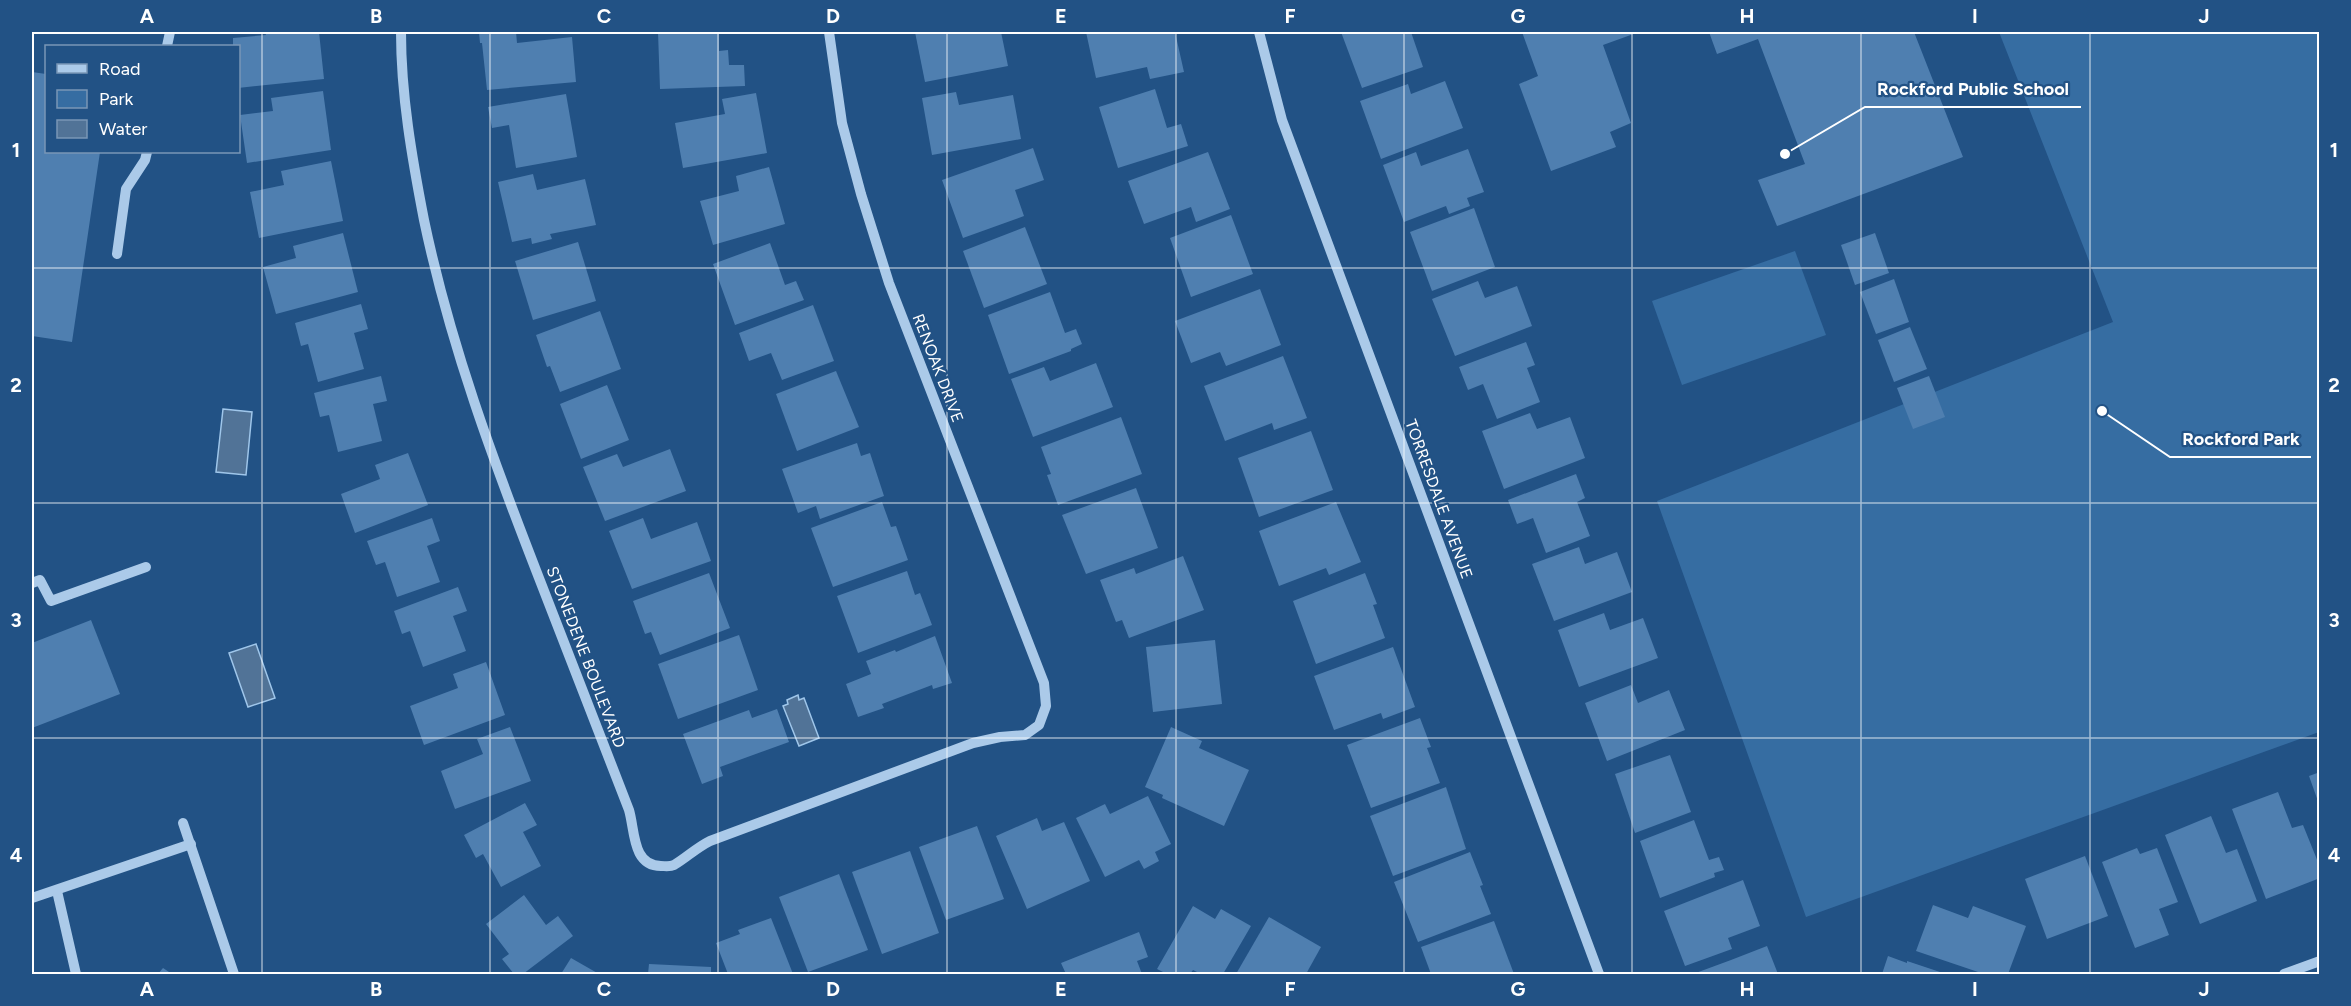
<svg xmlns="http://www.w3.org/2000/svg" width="2351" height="1006" font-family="Figtree,sans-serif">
<rect width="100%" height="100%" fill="#225285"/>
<!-- green -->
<g fill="#366da2">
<polygon points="1999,32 2319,32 2319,732 1806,917 1657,501 2113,322"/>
<polygon points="1795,251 1826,335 1682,385 1652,301"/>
</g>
<!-- water -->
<g fill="#517397" stroke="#9fc6ea" stroke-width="1.5">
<polygon points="223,409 252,412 246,475 216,472"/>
<polygon points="256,644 275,698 248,707 229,653"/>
<polygon points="798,695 799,700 804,698 819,738 799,746 783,706 788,704 787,700"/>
</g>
<!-- building -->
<g fill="#4f7fb0">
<polygon points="265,32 319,32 324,79 238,88 238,46 233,46 233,38 266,35"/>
<polygon points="479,32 516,32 517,43 572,37 576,82 487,90 482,43 480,43"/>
<polygon points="658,32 719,32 719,51 728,50 729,65 744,65 745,86 660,89"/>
<polygon points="915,32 1001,32 1008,66 925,82"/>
<polygon points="1086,32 1175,32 1184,72 1150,79 1147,67 1096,78"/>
<polygon points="1341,32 1411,32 1423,67 1362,88"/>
<polygon points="1522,32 1639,32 1603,45 1631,123 1610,132 1616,147 1551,171 1519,84 1538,76"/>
<polygon points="1709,32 1914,32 1963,157 1777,226 1758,180 1805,164 1758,39 1717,54"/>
<polygon points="32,72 46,74 46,152 100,152 72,342 32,336"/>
<polygon points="1445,81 1463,128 1381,159 1360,101 1408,84 1411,94"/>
<polygon points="1155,89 1167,128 1181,124 1188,146 1118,168 1099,107"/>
<polygon points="323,91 331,150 247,163 240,115 273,111 271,98"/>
<polygon points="956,92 959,105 1013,95 1021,139 932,155 922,98"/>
<polygon points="756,93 767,153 683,168 675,123 725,114 722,99"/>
<polygon points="566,94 577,157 516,168 509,125 492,128 488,107"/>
<polygon points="1033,148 1044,180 1015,190 1024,216 963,238 942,180"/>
<polygon points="1468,149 1484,192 1467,198 1470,206 1449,214 1446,206 1404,222 1383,165 1416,152 1421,166"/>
<polygon points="1208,152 1230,209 1196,222 1191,207 1144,224 1128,181"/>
<polygon points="331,161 343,221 259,238 250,192 284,185 281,171"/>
<polygon points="769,167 785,224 713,245 700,201 739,191 736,176"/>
<polygon points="533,174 537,190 585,179 596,225 550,234 552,239 532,244 531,238 512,242 498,182"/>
<polygon points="1474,208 1495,267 1432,291 1410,232"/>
<polygon points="1231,215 1253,274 1191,297 1170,238"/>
<polygon points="1025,227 1047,284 984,308 963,251"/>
<polygon points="343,233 358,292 276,314 263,267 296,258 293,246"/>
<polygon points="1875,233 1889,273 1855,285 1841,245"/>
<polygon points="578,242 596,301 533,320 515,261"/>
<polygon points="770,243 785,285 796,281 804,300 735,325 713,264"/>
<polygon points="1894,279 1909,322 1876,334 1860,292"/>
<polygon points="1478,281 1485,298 1517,286 1532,326 1455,356 1432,299"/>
<polygon points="1260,289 1281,345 1226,366 1220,352 1191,363 1175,321"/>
<polygon points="1050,292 1065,333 1076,329 1082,344 1071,349 1071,351 1009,374 988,315"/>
<polygon points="361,304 368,329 354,333 364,369 318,382 308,344 301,346 295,323"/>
<polygon points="813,305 834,361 782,380 771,353 749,361 739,333"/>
<polygon points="600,311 621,369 560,392 550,366 547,367 536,335"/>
<polygon points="1910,327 1927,369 1894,382 1878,340"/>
<polygon points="1526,342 1535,365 1527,368 1540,402 1497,419 1483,384 1468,390 1459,367"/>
<polygon points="1283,356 1307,418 1274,430 1272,423 1225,441 1204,386"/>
<polygon points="1096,363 1113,407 1033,437 1011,379 1044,367 1050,381"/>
<polygon points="836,371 859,427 797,451 776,394"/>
<polygon points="381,376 387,401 373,404 382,441 338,452 329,415 320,417 314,393"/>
<polygon points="1929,376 1945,417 1913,429 1897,388"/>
<polygon points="607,385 629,440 581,459 560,404"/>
<polygon points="1530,413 1537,429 1570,417 1585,458 1504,489 1482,431"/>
<polygon points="1121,417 1142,474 1058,505 1047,475 1051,474 1041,447"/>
<polygon points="1311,431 1333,490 1259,517 1238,458"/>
<polygon points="857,443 861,456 870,453 884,496 820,519 816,506 798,513 782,469"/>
<polygon points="670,449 686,491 605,521 583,467 617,454 623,467"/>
<polygon points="408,453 428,505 355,533 341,494 380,479 375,465"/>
<polygon points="1576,474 1585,498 1577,502 1590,536 1546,553 1533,518 1517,524 1508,500"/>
<polygon points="1136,488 1158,548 1086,574 1062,515"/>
<polygon points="882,502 891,527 896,526 908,560 833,587 811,528"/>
<polygon points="1336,502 1361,562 1329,575 1326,568 1279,586 1259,531"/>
<polygon points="432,518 440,541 427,546 440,582 397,597 385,562 376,565 367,541"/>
<polygon points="643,518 651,539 697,522 711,561 632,589 609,531"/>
<polygon points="1579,547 1585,564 1617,552 1632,592 1554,621 1532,564"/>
<polygon points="1183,556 1204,610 1129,638 1122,620 1116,622 1100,580 1134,568 1136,574"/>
<polygon points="907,571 915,595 920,593 932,625 858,653 837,596"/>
<polygon points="709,573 730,628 660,655 651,632 645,634 633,601"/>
<polygon points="1365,573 1377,604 1373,605 1385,638 1316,664 1293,601"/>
<polygon points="458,587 467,611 453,616 466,651 423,667 410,631 402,634 394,611"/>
<polygon points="1604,613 1610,630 1643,618 1658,658 1579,687 1558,630"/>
<polygon points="91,620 120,694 32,728 32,643"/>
<polygon points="739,635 758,690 678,719 658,664"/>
<polygon points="935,636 952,683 933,689 932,685 882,704 884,708 858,717 846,684 871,674 866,661 895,650 896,652"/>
<polygon points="1215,640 1222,704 1153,712 1146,647"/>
<polygon points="1393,647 1415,707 1383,719 1381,713 1334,730 1314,676"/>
<polygon points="486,662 505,715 424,745 410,706 458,688 453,674"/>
<polygon points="1631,685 1638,703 1669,690 1685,730 1607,761 1585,703"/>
<polygon points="777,709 789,742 720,767 723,776 702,784 683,734 749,710 752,718"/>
<polygon points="1420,718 1431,747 1427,748 1440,783 1371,808 1347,745"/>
<polygon points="510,727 531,781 455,809 441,771 483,754 477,739"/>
<polygon points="1171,727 1202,741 1199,748 1249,770 1224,826 1162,798 1163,795 1145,787"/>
<polygon points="1670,755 1691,812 1635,833 1615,774"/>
<polygon points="2320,772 2320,804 2319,804 2309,776"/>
<polygon points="1446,787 1466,849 1393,876 1370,816"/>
<polygon points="2278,792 2292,828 2303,825 2320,867 2320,878 2266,899 2232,809"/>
<polygon points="1148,796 1171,844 1155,852 1159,861 1144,869 1139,860 1105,877 1076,818 1105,804 1110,814"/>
<polygon points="525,803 537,825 523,832 541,866 501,887 483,854 476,858 464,835"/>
<polygon points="2211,816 2226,853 2237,849 2257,901 2200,924 2165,835"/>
<polygon points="1037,818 1042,831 1064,822 1090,881 1027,909 996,836"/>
<polygon points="1694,820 1709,860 1719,857 1724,870 1714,873 1715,877 1660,898 1640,841"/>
<polygon points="977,826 1004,899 946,920 919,847"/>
<polygon points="2137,848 2140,854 2157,848 2178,902 2159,909 2169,935 2135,948 2102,862"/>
<polygon points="910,851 939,933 882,954 852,872"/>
<polygon points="1470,852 1483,885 1480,886 1491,914 1418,942 1394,882"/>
<polygon points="2085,856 2108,916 2047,939 2025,879"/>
<polygon points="839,874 868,950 808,972 779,897"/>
<polygon points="1743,880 1760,926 1728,938 1732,949 1685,966 1664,911"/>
<polygon points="524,895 546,925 558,916 573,936 523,974 514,974 502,959 509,954 486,924"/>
<polygon points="1933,905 1968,918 1973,906 2026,926 2008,974 1984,974 1916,951"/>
<polygon points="1193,906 1215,919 1221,909 1251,926 1223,974 1201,974 1193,970 1190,974 1167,974 1157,969"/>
<polygon points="1269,917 1321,947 1306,974 1236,974"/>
<polygon points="771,918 793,974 728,974 716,943 740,934 738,930"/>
<polygon points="1494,921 1514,974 1431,974 1421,947"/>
<polygon points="1139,932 1148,957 1137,961 1142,974 1066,974 1061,963"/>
<polygon points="1767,946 1778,974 1693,974 1731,960"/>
<polygon points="1888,956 1907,963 1907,961 1946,974 1882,974"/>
<polygon points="571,958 599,974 561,974"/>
<polygon points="649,964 711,967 711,974 648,974"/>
<polygon points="163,968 172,974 158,974"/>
</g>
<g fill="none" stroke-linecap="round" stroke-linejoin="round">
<!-- minor -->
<g stroke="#abcae9" stroke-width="10">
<path d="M 401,32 C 401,95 412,158 424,220 C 450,344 493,460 539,578 C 569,655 599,733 629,810 C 635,830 632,866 661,866 C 665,866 670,867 674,865 C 686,858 696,848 710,841 L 973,743 L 1000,737 L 1025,735 L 1039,725 L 1046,706 L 1044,683 L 889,283 L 861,194 L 842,123 L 829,32"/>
<polyline points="1259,32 1282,120 1599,974"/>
<polyline points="167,46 170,32"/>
<polyline points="117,254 126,189 145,160 147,152"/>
<polyline points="32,583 40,580 51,601 146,567"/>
<polyline points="183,823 234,974"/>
<polyline points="57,891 76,974"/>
<polyline points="32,898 191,844"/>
<polyline points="2284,974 2320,961"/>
</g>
</g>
<!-- grid -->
<path fill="none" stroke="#fff" stroke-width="1.5" stroke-opacity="0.55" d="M 262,32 L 262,974M 490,32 L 490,974M 718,32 L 718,974M 947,32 L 947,974M 1176,32 L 1176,974M 1404,32 L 1404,974M 1632,32 L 1632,974M 1861,32 L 1861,974M 2090,32 L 2090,974M 32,268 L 2320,268M 32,503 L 2320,503M 32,738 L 2320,738"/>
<g text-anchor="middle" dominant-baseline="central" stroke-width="4.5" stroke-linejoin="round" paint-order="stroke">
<!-- street labels -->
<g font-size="16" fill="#fff" stroke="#225285">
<text transform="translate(938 368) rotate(69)">RENOAK DRIVE</text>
<text transform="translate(1439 499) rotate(70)">TORRESDALE AVENUE</text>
<text transform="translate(586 657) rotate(69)">STONEDENE BOULEVARD</text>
</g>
</g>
<!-- callouts -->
<path fill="none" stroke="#fff" stroke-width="2" d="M1785 154L1865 107H2081M2102 411L2170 457H2311"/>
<g fill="#fff" stroke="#225285" stroke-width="2">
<circle cx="1785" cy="154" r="6"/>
<circle cx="2102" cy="411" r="6"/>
</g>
<g font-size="18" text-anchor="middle" font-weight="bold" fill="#fff" stroke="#225285" stroke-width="4.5" stroke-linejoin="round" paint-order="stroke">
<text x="1973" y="95">Rockford Public School</text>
<text x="2241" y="445">Rockford Park</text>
</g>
<!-- border -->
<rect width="2351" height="1006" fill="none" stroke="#225285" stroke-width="66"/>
<!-- legend -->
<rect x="45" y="45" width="195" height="108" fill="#225285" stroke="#7a97b6" stroke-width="1.5"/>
<rect x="57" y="64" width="30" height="9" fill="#abcae9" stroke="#7a97b6" stroke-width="1.5"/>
<text x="99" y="75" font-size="18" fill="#ffffff">Road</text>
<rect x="57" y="90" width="30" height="18" fill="#366da2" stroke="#7a97b6" stroke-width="1.5"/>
<text x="99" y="105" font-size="18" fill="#ffffff">Park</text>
<rect x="57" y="120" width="30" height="18" fill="#517397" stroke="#7a97b6" stroke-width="1.5"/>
<text x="99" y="135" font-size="18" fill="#ffffff">Water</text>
<rect x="33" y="33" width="2285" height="940" fill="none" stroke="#fff" stroke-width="2"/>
<g font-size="20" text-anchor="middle" font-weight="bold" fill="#fff">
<text x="147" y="23">A</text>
<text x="376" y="23">B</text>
<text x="604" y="23">C</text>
<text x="833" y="23">D</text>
<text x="1061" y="23">E</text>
<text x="1290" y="23">F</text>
<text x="1518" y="23">G</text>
<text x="1747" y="23">H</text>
<text x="1975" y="23">I</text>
<text x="2204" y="23">J</text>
<text x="16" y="157">1</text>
<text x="2334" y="157">1</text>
<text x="16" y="392">2</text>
<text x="2334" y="392">2</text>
<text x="16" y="627">3</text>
<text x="2334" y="627">3</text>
<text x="16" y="862">4</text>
<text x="2334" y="862">4</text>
<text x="147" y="996">A</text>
<text x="376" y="996">B</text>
<text x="604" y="996">C</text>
<text x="833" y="996">D</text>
<text x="1061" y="996">E</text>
<text x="1290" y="996">F</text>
<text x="1518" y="996">G</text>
<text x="1747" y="996">H</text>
<text x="1975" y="996">I</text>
<text x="2204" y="996">J</text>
</g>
</svg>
